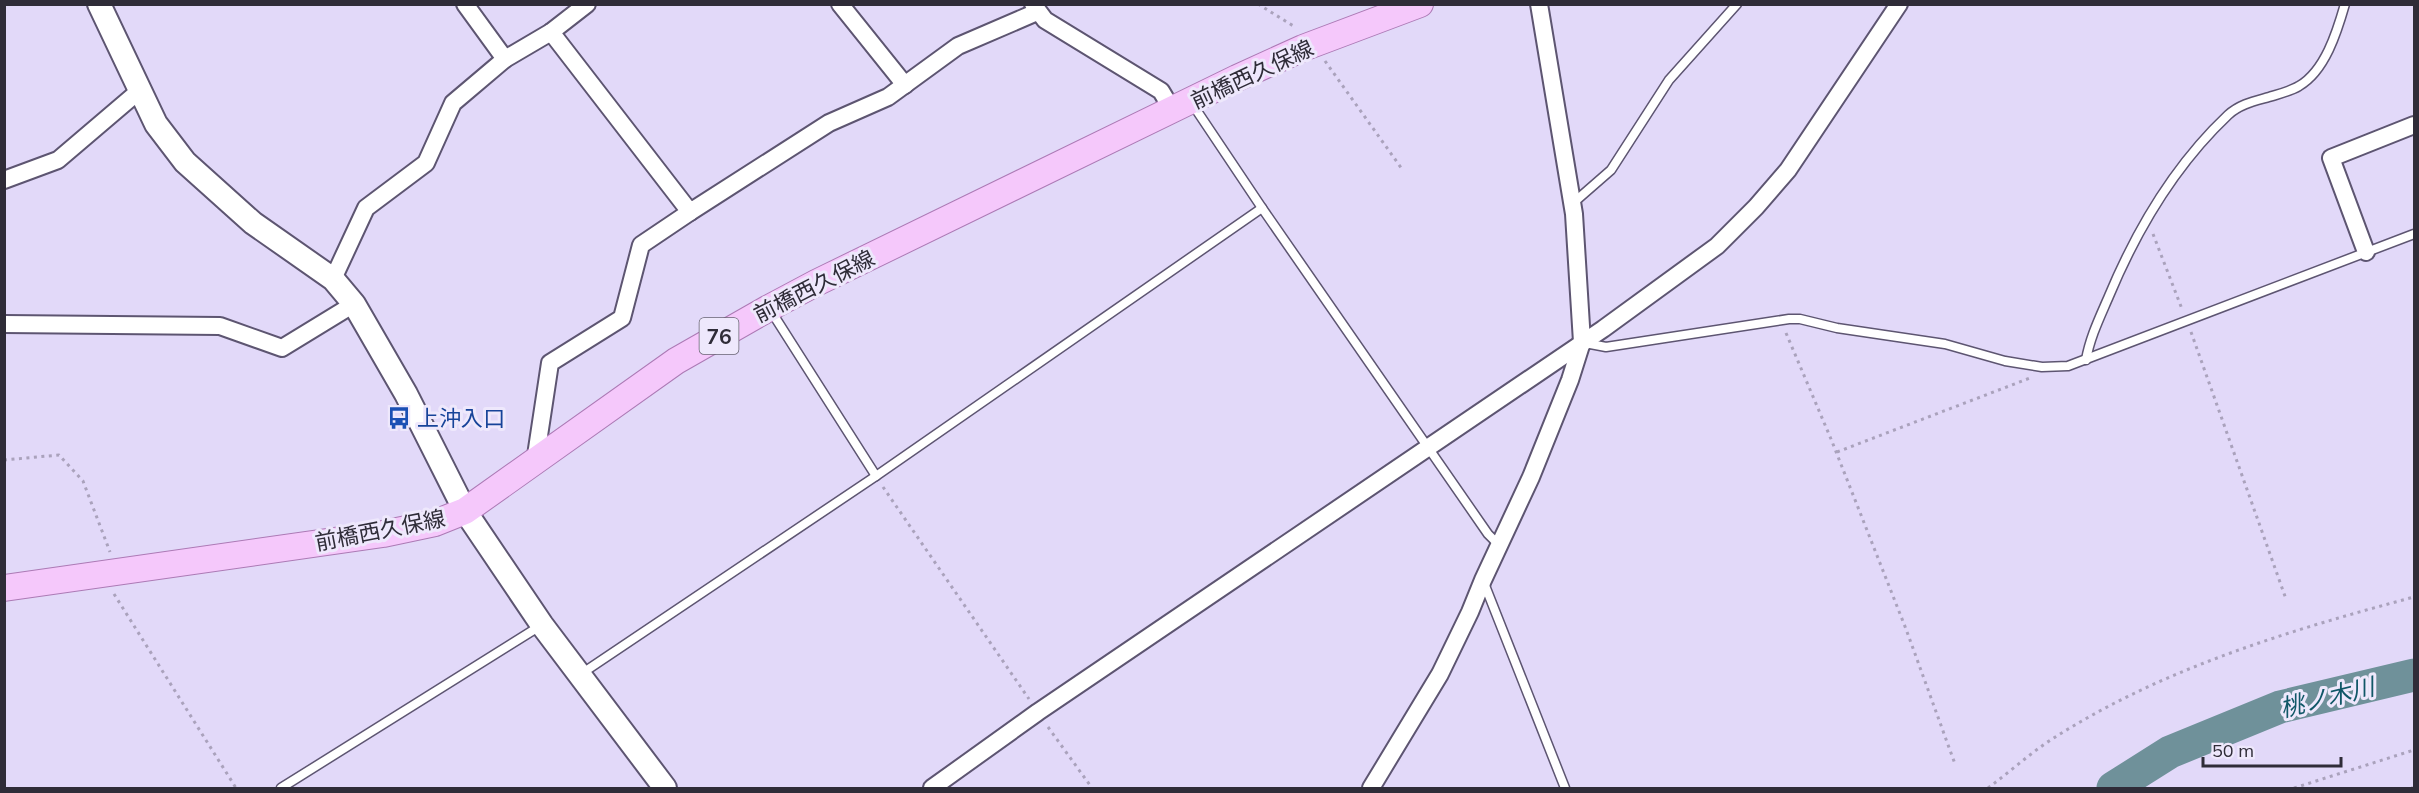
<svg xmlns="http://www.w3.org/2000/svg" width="2419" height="793" font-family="Mulish,'Noto Sans JP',sans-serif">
<rect width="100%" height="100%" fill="#e2d9f9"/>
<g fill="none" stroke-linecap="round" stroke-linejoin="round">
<!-- river -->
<polyline stroke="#6f919a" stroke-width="33" points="2113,788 2170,752 2280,707 2414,675"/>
<!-- lane casing -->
<g stroke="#5d5571" stroke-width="11">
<g id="lane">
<polyline points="1191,102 1262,208 1488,534 1499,545"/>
<polyline points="1572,204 1611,170 1669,80 1737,4"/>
<polyline points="771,311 876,476"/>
<polyline points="1585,343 1606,347 1789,319 1800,319 1837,328 1945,344 2005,361 2042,367 2068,366 2414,234"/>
<path d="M 2086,360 C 2090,337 2100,317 2109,296 C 2137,229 2175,165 2228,115 C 2240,104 2255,101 2269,97 C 2279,94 2291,91 2299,86 C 2325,71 2337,32 2345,4"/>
<polyline points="1484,583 1565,788"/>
<polyline points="581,674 876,476 1262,208"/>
<polyline points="281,788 540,626"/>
</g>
</g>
<!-- street casing -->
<g stroke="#5d5571" stroke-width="20">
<g id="street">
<polyline points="465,4 505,59"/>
<polyline points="840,4 905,85"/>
<polyline points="1033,4 1045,20 1161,91 1173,111"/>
<polyline points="551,32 690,212 829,123 888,97 958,46 1037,12"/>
<polyline points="4,180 58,160 139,91"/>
<polyline points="2366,252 2331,158 2414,125"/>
<polyline points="333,279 366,208 426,163 453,103 505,59 551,32 587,4"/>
<polyline points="4,324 220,326 282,348 354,304"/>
<polyline points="535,462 550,363 622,318 641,245 690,212"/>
<polyline points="932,788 1038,712 1603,329 1717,246 1756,207 1788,170 1899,4"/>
<polyline points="1371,788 1440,674 1470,612 1483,580 1531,477 1570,380 1582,342 1574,214 1539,4"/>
</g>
</g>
<!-- secondary casing -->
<g stroke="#5d5571" stroke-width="26">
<polyline id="secondary" points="99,4 156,124 185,162 253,223 333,279 354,304 406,394 465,511 542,625 665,788"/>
</g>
<!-- primary casing -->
<g stroke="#ac7ab5" stroke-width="28">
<polyline id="primary" points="4,588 383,534 435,523 465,511 676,361 769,308 816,283 1237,78 1303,48 1420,4"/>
</g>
<!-- path -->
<g stroke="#aaa2bc" stroke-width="3" stroke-dasharray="3 4.5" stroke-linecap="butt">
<polyline points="1258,4 1295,27"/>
<polyline points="1325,61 1402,169"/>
<polyline points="2153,234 2182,309"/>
<polyline points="2191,332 2286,599"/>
<polyline points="1786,333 1831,439 1906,629 1955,764"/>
<polyline points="1837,452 2030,378"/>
<polyline points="4,460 59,455 83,481 110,552"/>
<polyline points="883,487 1029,699"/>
<polyline points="114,594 236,788"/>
<polyline points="1048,727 1092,788"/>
<path d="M 1988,788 C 2007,774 2026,757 2046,743 C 2157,670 2287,631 2414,597"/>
<polyline points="2294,788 2414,750"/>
<polyline points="2411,788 2414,788"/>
</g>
<!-- lane -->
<use href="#lane" stroke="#fff" stroke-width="8"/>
<!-- street -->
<use href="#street" stroke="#fff" stroke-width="16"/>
<!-- secondary -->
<use href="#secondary" stroke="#fff" stroke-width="22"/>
<!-- primary -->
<use href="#primary" stroke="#f5c8fb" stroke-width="26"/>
</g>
<!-- icons -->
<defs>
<g id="bus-bare" transform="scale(1.8)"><path d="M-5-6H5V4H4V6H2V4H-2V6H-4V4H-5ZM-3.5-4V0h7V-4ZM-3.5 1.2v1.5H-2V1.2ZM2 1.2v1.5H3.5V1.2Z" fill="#1a4fb4" stroke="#eee8fc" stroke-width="2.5" paint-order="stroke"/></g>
</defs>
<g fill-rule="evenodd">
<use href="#bus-bare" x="399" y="418"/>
</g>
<g text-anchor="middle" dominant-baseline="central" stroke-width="6" stroke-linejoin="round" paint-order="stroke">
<!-- shield labels -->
<rect fill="#eee8fc" stroke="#686473" stroke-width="1.5" x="699.5" y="318" width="39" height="36" rx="4.5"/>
<g font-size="21" font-weight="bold" fill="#2f2c38">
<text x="719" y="336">76</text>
</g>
<!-- street labels -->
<g font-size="22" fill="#2f2c38" stroke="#eee8fc">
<text transform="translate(1252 74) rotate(-25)">前橋西久保線</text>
<text transform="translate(814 286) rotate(-27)">前橋西久保線</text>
<text transform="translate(380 530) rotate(-11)">前橋西久保線</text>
</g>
<!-- transit labels -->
<g font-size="22" fill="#164399" stroke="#eee8fc" text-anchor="start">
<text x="417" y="418">上沖入口</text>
</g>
<!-- water labels -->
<g font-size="24" font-style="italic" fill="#105767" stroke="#eee8fc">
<text transform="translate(2327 697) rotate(-14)">桃ノ木川</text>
</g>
</g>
<!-- border -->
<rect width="2419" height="793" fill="none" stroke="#2f2c38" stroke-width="12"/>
<!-- scale -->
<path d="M2203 757v9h138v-9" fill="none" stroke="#2f2c38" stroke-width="3"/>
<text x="2212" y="757" font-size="18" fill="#2f2c38" stroke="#eee8fc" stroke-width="4.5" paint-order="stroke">50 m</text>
</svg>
